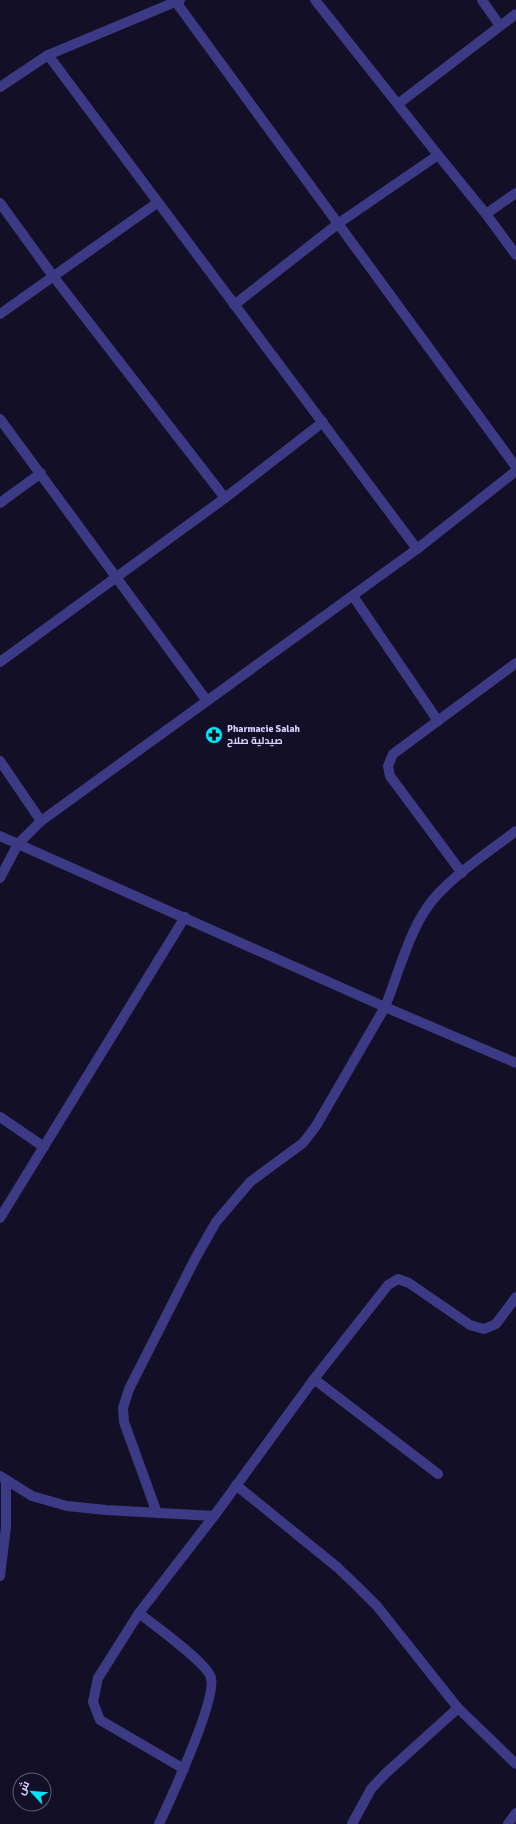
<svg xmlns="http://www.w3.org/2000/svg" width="516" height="1824" font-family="Signika,Cairo,sans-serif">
<rect width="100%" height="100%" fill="#130f26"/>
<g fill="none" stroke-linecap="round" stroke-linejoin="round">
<!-- lane -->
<g stroke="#3d3a85" stroke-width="10">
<polyline points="353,596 438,721"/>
<polyline points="157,1513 124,1422 123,1408 129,1389 195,1259 216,1222 250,1182 303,1143 316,1126 385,1007"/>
</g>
<!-- street -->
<g stroke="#3d3a85" stroke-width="10">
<polyline points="315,0 438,155 486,214 516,255"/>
<polyline points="482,0 500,26"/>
<polyline points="176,2 516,467"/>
<polyline points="48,55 417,549"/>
<polyline points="0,87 48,55 180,0"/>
<polyline points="398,104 516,14"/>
<polyline points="0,203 53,276 225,498"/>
<polyline points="486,214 516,193"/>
<polyline points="234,305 339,223 438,155"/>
<polyline points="0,314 157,203"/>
<polyline points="0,419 207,701"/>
<polyline points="0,503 41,473"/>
<polyline points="0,662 225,498 323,422"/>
<polyline points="0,761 41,821"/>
<polyline points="0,836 385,1007 516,1063"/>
<polyline points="462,873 390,776 388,766 393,754 516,663"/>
<polyline points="0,878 18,844 41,821 417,549 516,471"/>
<path d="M 385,1007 C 398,975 407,938 426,909 C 445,880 489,852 516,831"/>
<polyline points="0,1117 44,1147"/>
<polyline points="0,1218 185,917"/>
<polyline points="314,1379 438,1474"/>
<polyline points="0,1476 32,1496 67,1506 106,1510 214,1516"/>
<polyline points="236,1485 337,1567 358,1587 377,1606 458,1708 516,1764"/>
<polyline points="0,1576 6,1527 6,1480"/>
<path d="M 139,1613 C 153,1625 208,1663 211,1678 C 217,1700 170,1800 159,1824"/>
<polyline points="184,1769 100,1720 93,1702 98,1678 139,1613 214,1516 314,1379 388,1285 398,1279 409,1283 470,1325 484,1329 496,1324 516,1297"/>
<polyline points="352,1824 371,1789 385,1774 458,1708"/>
<polyline points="508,1824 516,1813"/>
</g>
</g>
<!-- icons -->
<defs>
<g id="pharmacy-disc" transform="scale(0.9)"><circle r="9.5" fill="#00e5ff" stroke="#130f26"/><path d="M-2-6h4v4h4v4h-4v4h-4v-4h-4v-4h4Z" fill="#111"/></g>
</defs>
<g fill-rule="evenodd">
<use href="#pharmacy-disc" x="214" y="735"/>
</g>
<g text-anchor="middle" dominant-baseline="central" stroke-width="3" stroke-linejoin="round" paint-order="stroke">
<!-- poi labels -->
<g font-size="10" font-weight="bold" fill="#d9d4ff" stroke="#130f26" text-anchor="start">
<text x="227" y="729">Pharmacie Salah<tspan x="227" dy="12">صيدلية صلاح</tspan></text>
</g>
</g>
<!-- north arrow -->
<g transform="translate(32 1792) rotate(296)"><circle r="19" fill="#130f26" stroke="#625e7d"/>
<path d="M0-3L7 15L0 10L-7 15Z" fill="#00e5ff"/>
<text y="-6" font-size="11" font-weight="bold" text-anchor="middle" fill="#d9d4ff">ش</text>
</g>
</svg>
